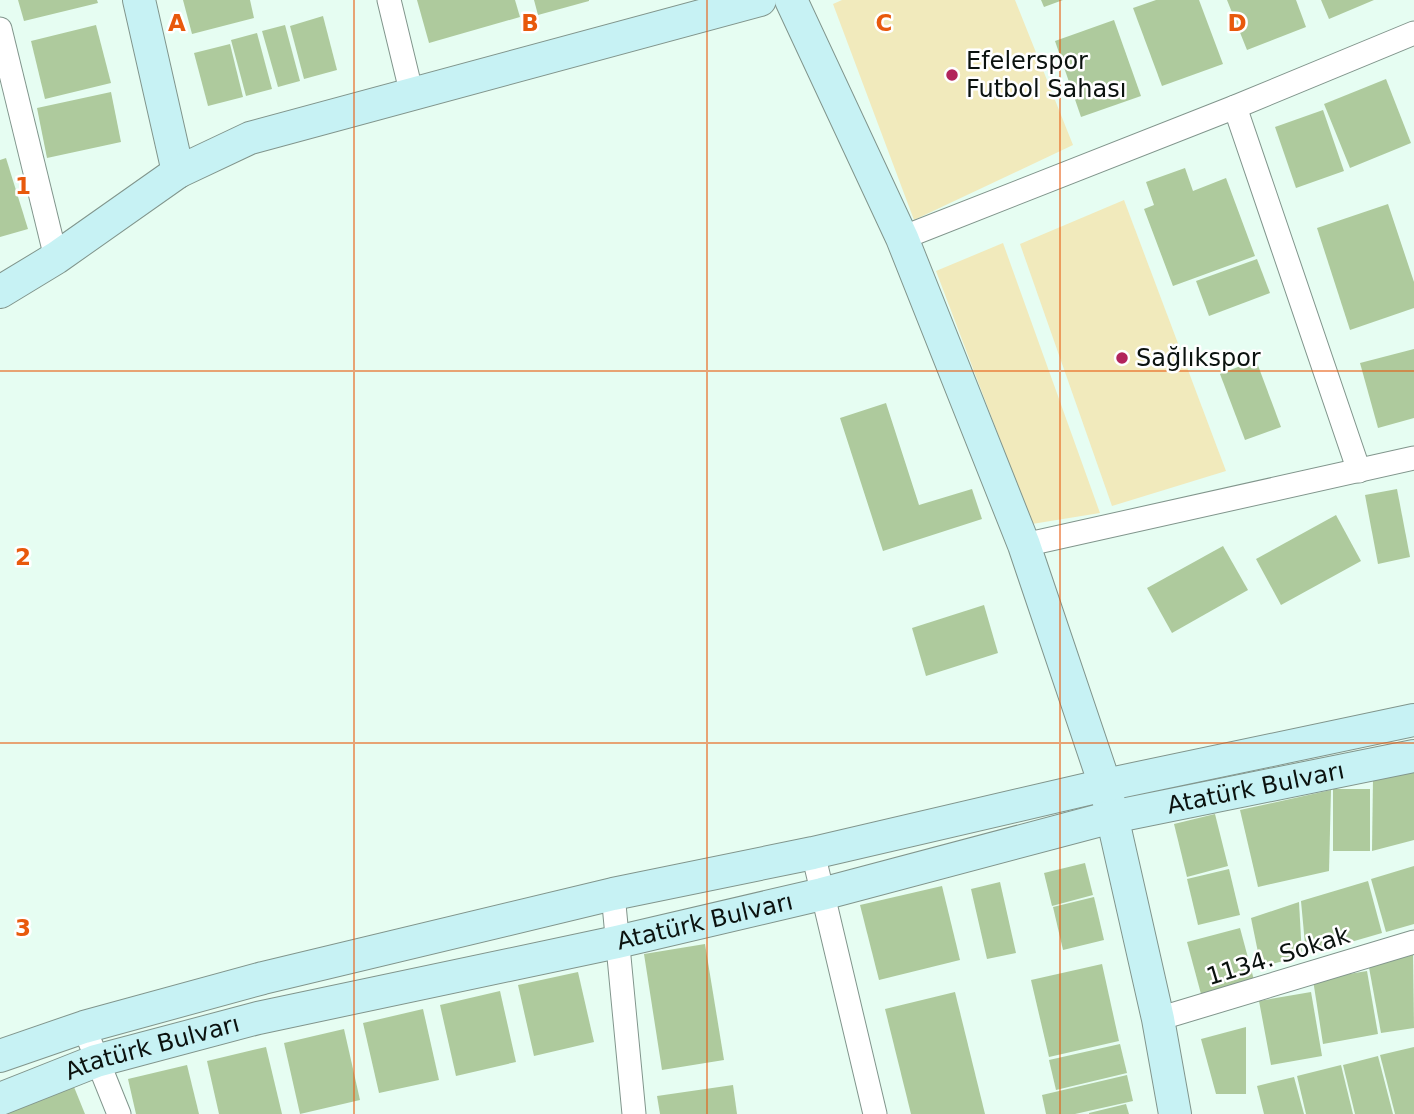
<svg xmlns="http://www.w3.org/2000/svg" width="1414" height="1114" font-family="'DejaVu Sans',sans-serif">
<rect width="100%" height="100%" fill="#e6fdf2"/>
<!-- green -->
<g fill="#f1eabc">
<polygon points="842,0 1015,0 1073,145 914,220 833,4"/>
<polygon points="1124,200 1226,471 1112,506 1020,244"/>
<polygon points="1003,243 1100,513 1032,524 936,271"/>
</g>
<!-- building -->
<g fill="#aeca9d">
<polygon points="18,0 97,0 98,3 24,21"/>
<polygon points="183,0 250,0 254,18 192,34"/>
<polygon points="417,0 515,0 520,17 429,43"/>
<polygon points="534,0 589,0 589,1 538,15"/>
<polygon points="1041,0 1063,0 1044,7"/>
<polygon points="1156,0 1199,0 1223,64 1162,86 1133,8"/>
<polygon points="1227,0 1296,0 1306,27 1247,50"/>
<polygon points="1321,0 1374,0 1329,19"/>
<polygon points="323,16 337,70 304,79 290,26"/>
<polygon points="1114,20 1141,96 1081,117 1055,41"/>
<polygon points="96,25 111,83 45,99 31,41"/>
<polygon points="285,25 300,81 278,87 262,31"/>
<polygon points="257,33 272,89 246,96 231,40"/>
<polygon points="230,44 243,97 208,106 194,53"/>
<polygon points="1386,79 1411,143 1350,168 1324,104"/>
<polygon points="111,92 121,142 47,158 37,108"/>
<polygon points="1323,110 1344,171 1296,188 1275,127"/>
<polygon points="6,158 28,229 0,237 0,160"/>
<polygon points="1185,168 1193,191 1226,178 1255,256 1173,286 1144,209 1154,205 1146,182"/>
<polygon points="1388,204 1414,282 1414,308 1350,330 1317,228"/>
<polygon points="1257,259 1270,293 1209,316 1196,281"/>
<polygon points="1414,349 1414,418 1378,428 1360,363"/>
<polygon points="1256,360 1281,427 1245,440 1220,374"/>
<polygon points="886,403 919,505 972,489 982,519 883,551 840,418"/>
<polygon points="1397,489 1410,557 1378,564 1365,495"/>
<polygon points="1336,515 1361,561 1281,605 1256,559"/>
<polygon points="1223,546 1248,590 1172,633 1147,588"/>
<polygon points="984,605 998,653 926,676 912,628"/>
<polygon points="1414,772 1414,840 1372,851 1373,778"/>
<rect x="1333" y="789" width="37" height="62"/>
<polygon points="1331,790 1329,871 1258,887 1240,810"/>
<polygon points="1215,814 1228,866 1187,877 1174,824"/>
<polygon points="1085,863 1093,895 1052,906 1044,873"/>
<polygon points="1414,866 1414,924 1386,932 1371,879"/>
<polygon points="1229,869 1240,915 1198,925 1187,879"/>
<polygon points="1368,881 1382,933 1306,955 1301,901"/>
<polygon points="1000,882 1016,953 987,959 971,889"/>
<polygon points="942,886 960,960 879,980 860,905"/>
<polygon points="1094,897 1104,940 1063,950 1053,907"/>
<polygon points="1299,902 1302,956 1261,967 1251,918"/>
<polygon points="1240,928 1254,980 1201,994 1187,942"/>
<polygon points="705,944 724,1060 662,1070 644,954"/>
<polygon points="1413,953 1414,1028 1381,1033 1368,962"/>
<polygon points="1102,964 1119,1041 1049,1057 1031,980"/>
<polygon points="1367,971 1378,1034 1323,1044 1313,980"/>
<polygon points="578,972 594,1042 534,1056 518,985"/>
<polygon points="500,991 516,1062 456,1076 440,1005"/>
<polygon points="955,992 985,1114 911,1114 885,1009"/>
<polygon points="1311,992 1322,1056 1271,1065 1259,1001"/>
<polygon points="423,1009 439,1080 379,1093 363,1023"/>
<polygon points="1246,1027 1246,1094 1216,1094 1201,1039"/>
<polygon points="344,1029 360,1100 300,1114 284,1043"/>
<polygon points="1120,1044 1127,1073 1056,1090 1049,1060"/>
<polygon points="266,1047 282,1114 219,1114 207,1061"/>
<polygon points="1414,1047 1414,1114 1395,1114 1380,1055"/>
<polygon points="1378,1056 1393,1114 1355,1114 1343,1065"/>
<polygon points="187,1065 199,1114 136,1114 128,1079"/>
<polygon points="1341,1065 1353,1114 1306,1114 1297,1076"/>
<polygon points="1127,1075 1133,1101 1075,1114 1046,1114 1042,1095"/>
<polygon points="1294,1077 1304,1114 1264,1114 1257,1086"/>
<polygon points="733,1085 737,1114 660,1114 657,1096"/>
<polygon points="74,1087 85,1114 5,1114"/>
<polygon points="1126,1104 1129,1114 1089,1114 1089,1113"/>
</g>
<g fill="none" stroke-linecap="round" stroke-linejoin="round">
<!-- street casing -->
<g stroke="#81958c" stroke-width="25">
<g id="street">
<polyline points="389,0 412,95"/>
<polyline points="0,29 56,258"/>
<polyline points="1235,107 1359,471"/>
<polyline points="902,238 1235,107 1414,33"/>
<polyline points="1024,545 1414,458"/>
<polyline points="813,853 875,1114"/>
<polyline points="613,894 634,1114"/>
<polyline points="1158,1019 1414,942"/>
<polyline points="84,1027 119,1114"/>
</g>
</g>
<!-- secondary casing -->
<g stroke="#81958c" stroke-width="34">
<g id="secondary">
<polyline points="139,0 178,172"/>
<polyline points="791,0 902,238 1024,545 1105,785 1158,1019 1175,1114"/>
<polyline points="0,292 56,258 178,172 250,138 760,0"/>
<polyline points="0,1056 84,1027 263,978 613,894 813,853 1105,785 1414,720"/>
<path id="s1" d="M 0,1099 L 96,1061 L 258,1018 L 617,942 L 822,894 L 1112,817 L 1414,756"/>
</g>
</g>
<!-- street -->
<use href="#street" stroke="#fff" stroke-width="23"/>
<!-- secondary -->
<use href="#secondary" stroke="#c7f2f4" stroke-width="32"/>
</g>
<!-- grid -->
<path fill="none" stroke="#e8590c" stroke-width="2" stroke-opacity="0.55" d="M 354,0 L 354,1114M 707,0 L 707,1114M 1060,0 L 1060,1114M 0,371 L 1414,371M 0,743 L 1414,743"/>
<!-- markers -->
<g fill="#b2245b" stroke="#fff" stroke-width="2.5">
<circle cx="952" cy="75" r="7"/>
<circle cx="1122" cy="358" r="7"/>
</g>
<g text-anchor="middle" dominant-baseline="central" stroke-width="5" stroke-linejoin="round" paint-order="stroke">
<!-- poi labels -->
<g font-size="24" fill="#0b120f" stroke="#fff" text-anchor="start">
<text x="966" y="61">Efelerspor<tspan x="966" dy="28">Futbol Sahası</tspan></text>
<text x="1136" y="358">Sağlıkspor</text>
</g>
<!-- street labels -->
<g font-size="24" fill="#0b120f" stroke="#fff">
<text stroke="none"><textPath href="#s1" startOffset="1295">Atatürk Bulvarı</textPath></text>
<text stroke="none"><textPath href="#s1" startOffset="728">Atatürk Bulvarı</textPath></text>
<text transform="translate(1278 956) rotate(-17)">1134. Sokak</text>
<text stroke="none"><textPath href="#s1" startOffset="161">Atatürk Bulvarı</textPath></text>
</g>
</g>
<g font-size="23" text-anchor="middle" font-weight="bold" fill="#e8590c" stroke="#fff" stroke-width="5" stroke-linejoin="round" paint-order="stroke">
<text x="177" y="31">A</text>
<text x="530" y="31">B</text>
<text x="884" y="31">C</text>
<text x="1237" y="31">D</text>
<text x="23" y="194">1</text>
<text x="23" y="565">2</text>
<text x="23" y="936">3</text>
</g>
</svg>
